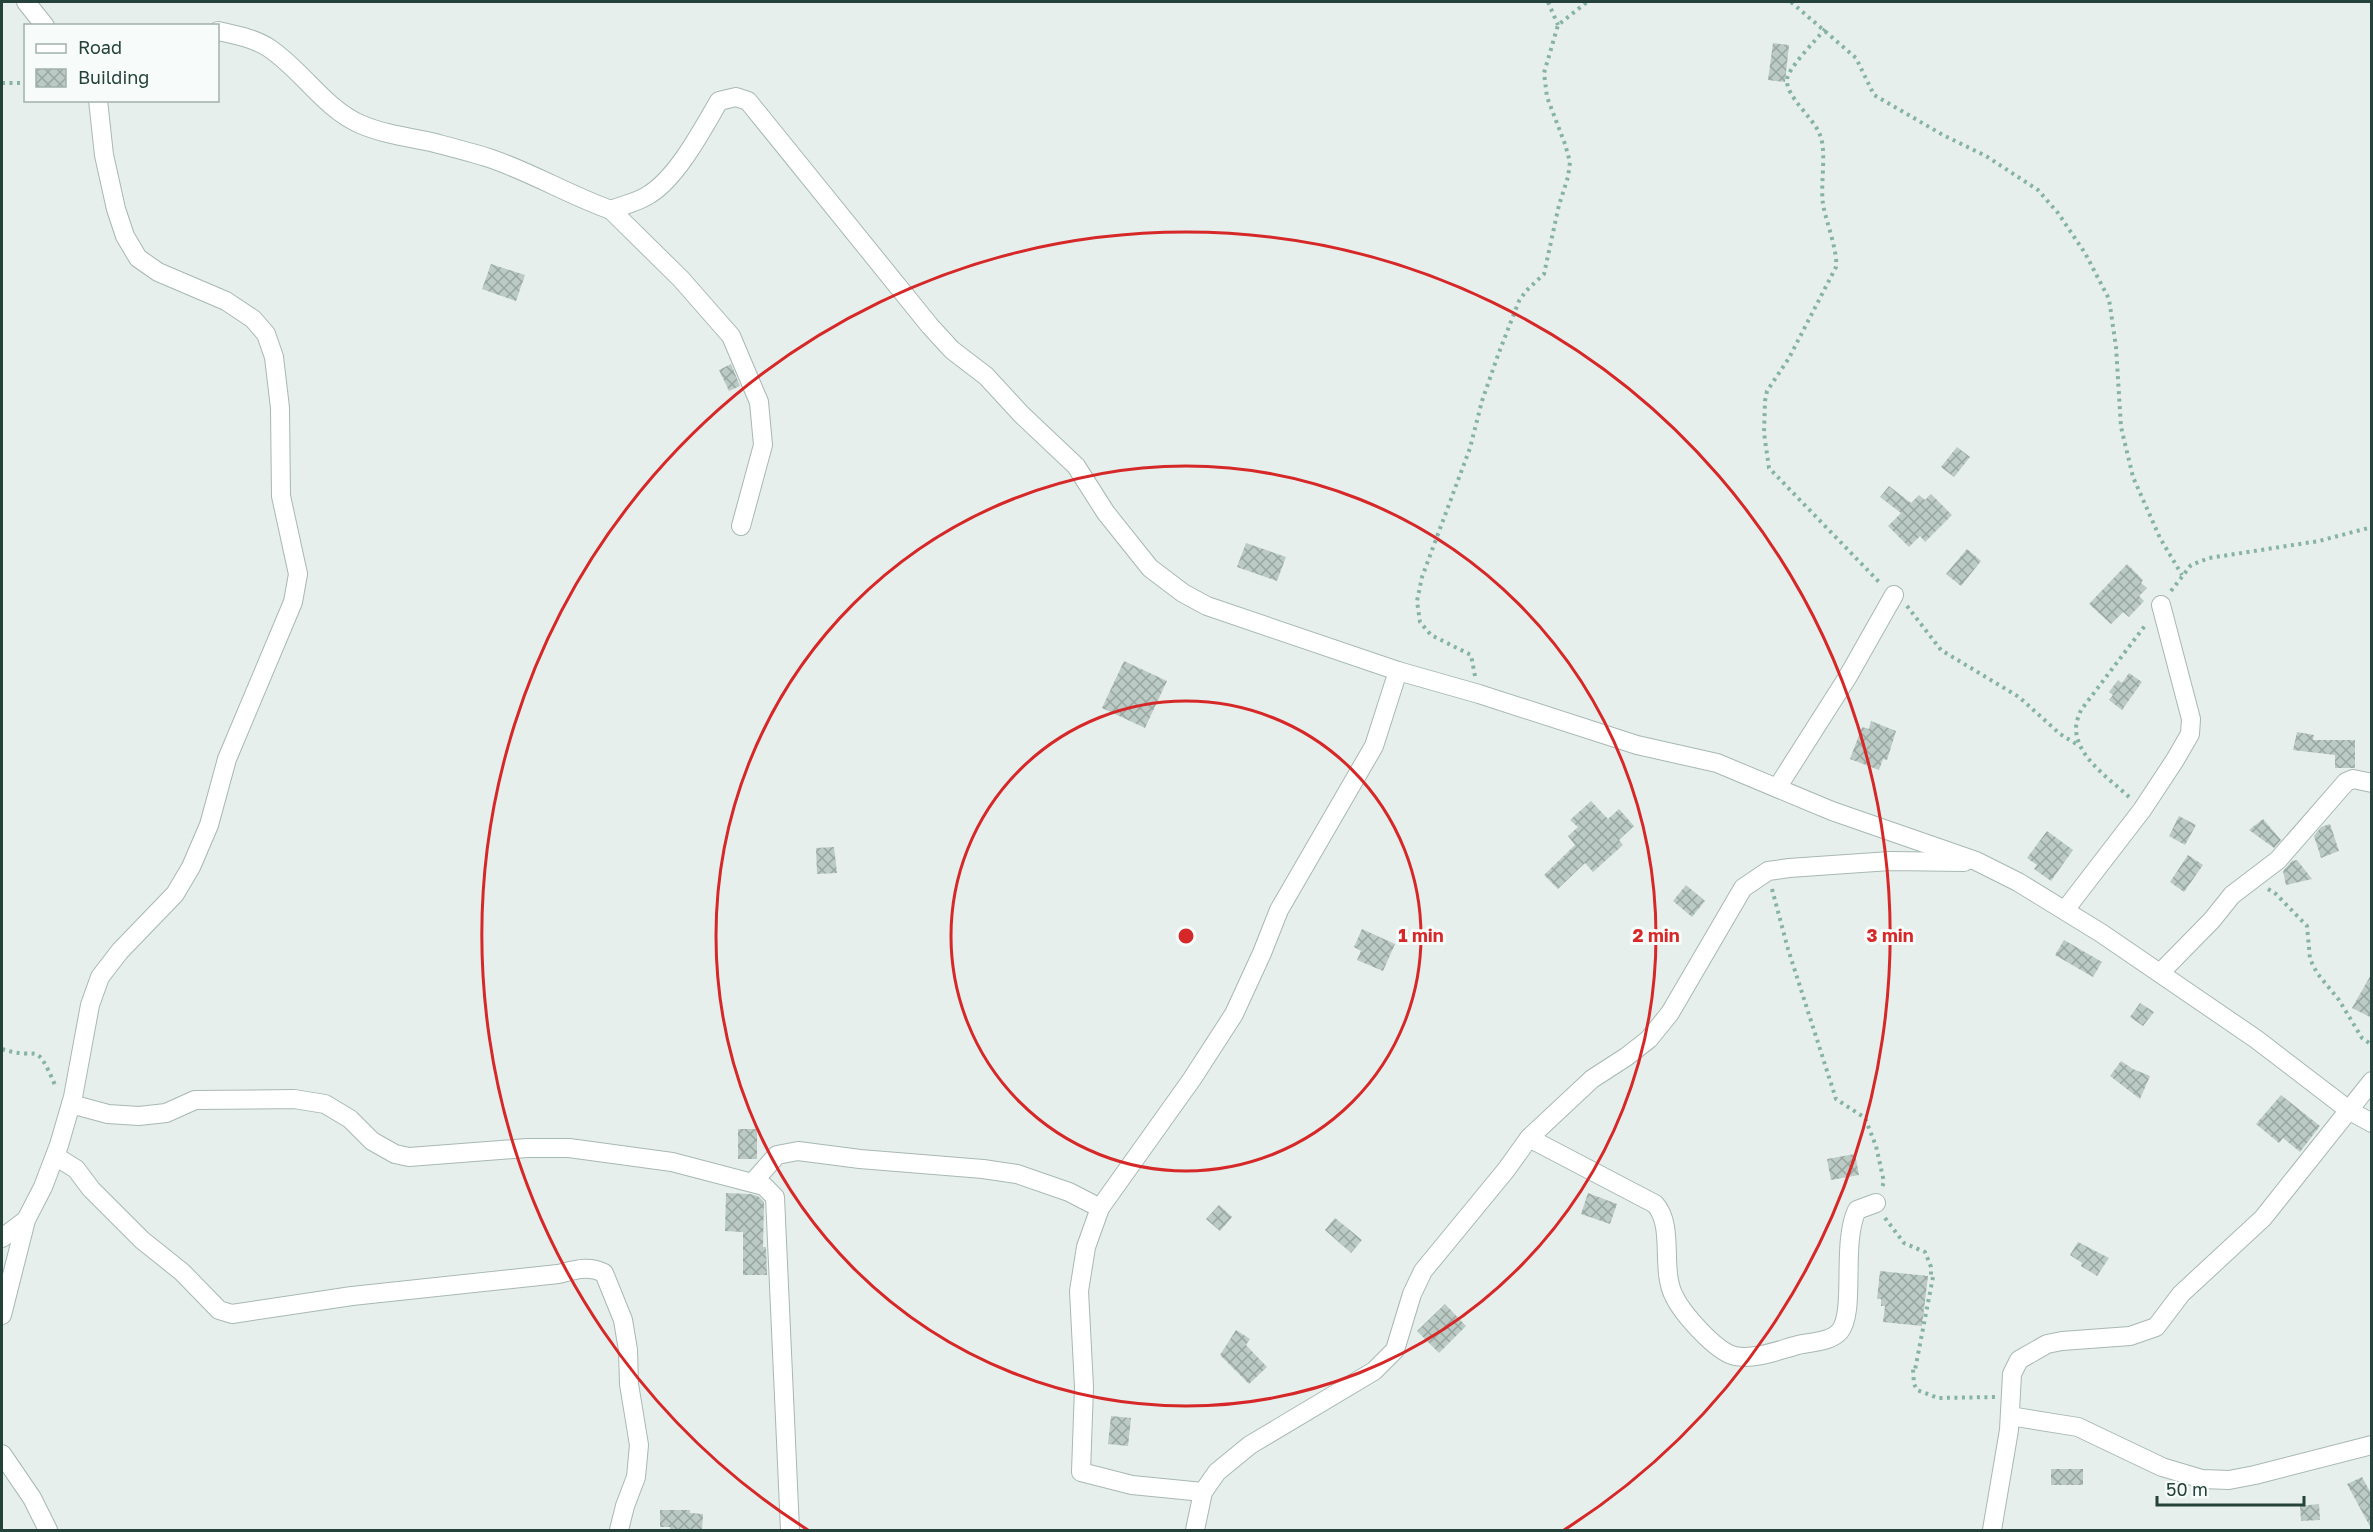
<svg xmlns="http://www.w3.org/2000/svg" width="2373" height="1532" font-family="'Golos Text',sans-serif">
<defs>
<pattern id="building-cross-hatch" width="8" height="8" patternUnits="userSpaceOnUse" patternTransform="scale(1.5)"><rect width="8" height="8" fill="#bbcac4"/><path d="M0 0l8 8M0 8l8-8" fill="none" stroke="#98a6a0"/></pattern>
</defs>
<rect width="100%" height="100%" fill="#e6efeb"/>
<!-- building -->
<g fill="url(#building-cross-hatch)">
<polygon points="1773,43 1789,45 1785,82 1768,80"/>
<polygon points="491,264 525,275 516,301 482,289"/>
<polygon points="731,364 740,386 729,391 719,370"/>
<polygon points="1957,447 1970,457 1954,477 1941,467"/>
<polygon points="1889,486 1911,503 1919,495 1925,500 1931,494 1952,515 1925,542 1920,536 1909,547 1888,526 1901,513 1880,497"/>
<polygon points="1246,543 1286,557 1277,581 1237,567"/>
<polygon points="1967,549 1981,561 1961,586 1946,574"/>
<polygon points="2127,564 2143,580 2141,583 2147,588 2139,596 2144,601 2129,617 2123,612 2111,624 2089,604"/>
<polygon points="1124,661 1167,681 1145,728 1102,708"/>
<polygon points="2129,673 2142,682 2122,710 2109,700 2113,695 2109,692 2118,680 2122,683"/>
<polygon points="1871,721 1896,731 1887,760 1883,759 1879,770 1850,759 1862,727 1869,729"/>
<polygon points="2297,732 2314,735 2313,740 2355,740 2355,768 2335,768 2335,755 2293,750"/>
<polygon points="1591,801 1608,819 1619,809 1634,826 1619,840 1623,845 1593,872 1585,863 1558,889 1544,875 1575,845 1568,836 1578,827 1570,820"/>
<polygon points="2179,816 2196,825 2185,845 2169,836"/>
<polygon points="2263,819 2281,840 2274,848 2249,830"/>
<polygon points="2330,824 2339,851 2321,858 2314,836 2321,827"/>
<polygon points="2047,831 2073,850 2051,881 2034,869 2037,865 2027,858"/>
<polygon points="834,847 837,873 817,874 816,848"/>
<polygon points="2188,855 2203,865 2184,892 2170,882"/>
<polygon points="2297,860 2312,879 2286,885 2283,871 2292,861"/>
<polygon points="1686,885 1705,901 1692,917 1673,901"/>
<polygon points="1362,929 1395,944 1383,971 1357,960 1361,951 1354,947"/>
<polygon points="2064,940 2102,962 2093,977 2055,955"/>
<polygon points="2372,973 2372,1018 2352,1008"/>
<polygon points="2140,1003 2154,1012 2143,1026 2130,1017"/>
<polygon points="2121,1061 2133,1069 2150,1076 2140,1099 2110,1076"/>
<polygon points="2281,1095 2320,1126 2300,1152 2283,1138 2279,1143 2256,1124"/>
<rect x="738" y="1129" width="19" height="30"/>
<polygon points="1855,1154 1859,1175 1831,1180 1827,1159"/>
<polygon points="726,1193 750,1194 758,1196 764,1202 763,1247 766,1247 767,1275 743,1275 743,1232 725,1231"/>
<polygon points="1588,1193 1617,1204 1610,1224 1581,1214"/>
<polygon points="1219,1205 1232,1217 1220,1231 1206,1219"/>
<polygon points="1335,1218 1362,1240 1351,1253 1325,1230"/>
<polygon points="2078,1242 2109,1258 2097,1276 2081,1266 2082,1263 2070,1255"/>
<polygon points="1880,1271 1928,1276 1922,1326 1883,1322 1885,1306 1881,1306 1881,1299 1877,1299"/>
<polygon points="1445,1304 1466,1326 1439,1353 1417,1331"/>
<polygon points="1236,1330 1250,1339 1246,1345 1267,1367 1249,1384 1220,1355"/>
<polygon points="1111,1416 1131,1418 1128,1446 1108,1444"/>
<rect x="2051" y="1469" width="32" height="16"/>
<polygon points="2362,1477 2372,1495 2372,1530 2347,1484"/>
<polygon points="2319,1504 2320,1520 2301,1521 2300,1506"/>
<polygon points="660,1510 690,1510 690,1513 703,1514 702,1530 670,1530 670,1527 660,1527"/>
</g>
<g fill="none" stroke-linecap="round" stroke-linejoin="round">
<!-- street casing -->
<g stroke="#a8b8b2" stroke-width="20">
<g id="street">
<polyline points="26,2 45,26"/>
<path d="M 218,31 C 235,35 254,38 269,48 C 303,71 323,107 360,124 C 383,134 407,137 431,142 C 450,147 470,152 489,158 C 531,172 569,195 611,210 C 623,205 639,202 650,194 C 678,176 702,130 719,101 L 736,97 L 748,101 L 930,326 L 952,350 L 986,376 L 1021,414 L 1076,466 L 1106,513 L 1150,568 L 1183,593 L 1207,606 L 1398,671 L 1479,694 L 1637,745 L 1717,763 L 1832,811 L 1976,861 L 2018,882 L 2101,933 L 2256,1039 L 2350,1111 L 2372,1123"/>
<polyline points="611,210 681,279 731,336 759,402 763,445 741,526"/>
<polyline points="1777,788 1847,678 1894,595"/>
<polyline points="2065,910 2142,810 2175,760 2190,734 2191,719 2161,605"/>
<polyline points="2160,973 2212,920 2232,895 2278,860 2346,782 2353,779 2372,783"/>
<polyline points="71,1104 108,1114 139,1116 166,1113 195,1100 294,1099 325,1104 350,1119 372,1141 395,1154 409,1157 527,1148 569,1148 672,1162 764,1186 775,1197 790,1530"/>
<path d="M 1529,1138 L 1655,1204 C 1675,1226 1660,1269 1674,1296 C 1682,1313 1716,1352 1735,1356 C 1755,1360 1779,1350 1798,1345 C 1811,1342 1831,1342 1840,1331 C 1856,1311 1841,1243 1857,1210 L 1876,1203"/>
<path d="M 55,1156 L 76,1169 L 91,1189 L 142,1240 L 182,1272 L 219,1310 L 232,1314 L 352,1296 L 558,1274 C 575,1270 588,1265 604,1273 L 623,1320 L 628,1350 L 629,1384 L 639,1445 L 636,1477 L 625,1506 L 619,1530"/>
<polyline points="754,1181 777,1155 798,1151 860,1159 983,1169 1017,1174 1069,1192 1100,1208"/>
<polyline points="2,1238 26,1220"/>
<polyline points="2,1315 26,1220 43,1187 59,1145 73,1097 90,1005 100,977 120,951 175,894 191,867 209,825 227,759 293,602 298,574 281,496 280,408 274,357 266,334 253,319 226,301 158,272 138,258 125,236 116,209 104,155 98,100"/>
<polyline points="2010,1416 2078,1427 2162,1467 2202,1479 2229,1480 2255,1475 2372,1445"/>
<polyline points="2,1454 32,1498 48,1530"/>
<polyline points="1203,1492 1132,1485 1081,1472 1084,1387 1079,1291 1086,1247 1100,1208 1192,1079 1234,1014 1262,953 1279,910 1374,746 1398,671"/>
<polyline points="1195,1530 1203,1492 1217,1472 1250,1445 1374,1371 1395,1350 1412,1294 1423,1271 1506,1170 1529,1138 1592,1079 1626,1057 1649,1039 1670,1013 1743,888 1768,871 1789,868 1890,861 1964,862"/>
<polyline points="1992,1530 2009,1430 2012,1374 2019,1360 2047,1344 2062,1341 2130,1336 2156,1327 2181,1294 2263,1218 2372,1081"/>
</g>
</g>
<!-- path -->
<g stroke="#86b3a5" stroke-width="4" stroke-dasharray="3 4.5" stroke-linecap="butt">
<polyline points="1548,2 1558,25"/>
<polyline points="1791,2 1856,58 1874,95 1943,135 1986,156 2038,190 2058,213 2085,253 2109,299 2116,347 2121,427 2133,477 2160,538 2182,575"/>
<path d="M 1825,29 C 1817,39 1787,69 1787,80 C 1786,97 1814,118 1820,135 C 1827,153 1820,183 1823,204 C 1826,222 1838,251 1836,267 L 1789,358 L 1767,391 L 1765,401 L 1764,433 L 1769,468 L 1880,583"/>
<polyline points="2,83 26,83"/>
<polyline points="2171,591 2191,565 2209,558 2319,541 2372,527"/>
<polyline points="1907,606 1941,650 2019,697 2060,734 2078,745"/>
<polyline points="1475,676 1471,655 1431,635 1420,622 1417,601 1422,577 1470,448 1482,401 1498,355 1519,301 1526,291 1544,274 1559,205 1568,177 1570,162 1565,144 1547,97 1544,73 1558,25 1587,2"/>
<path d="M 2129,797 C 2109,778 2076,757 2076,728 C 2076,722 2079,715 2081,710 L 2147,623"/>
<polyline points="1772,889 1788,949 1836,1099 1865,1118 1876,1146 1884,1182 1882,1187"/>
<polyline points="2268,889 2276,894 2307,926 2310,959 2317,973 2339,1000 2362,1038 2372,1045"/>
<path d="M 2,1049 C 40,1062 34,1037 55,1085"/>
<polyline points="1885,1218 1904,1243 1925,1252 1931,1267 1931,1277 1933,1277 1915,1370 1913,1369 1914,1384 1917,1390 1938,1398 1995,1397"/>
</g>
<!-- street -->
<use href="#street" stroke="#fff" stroke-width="18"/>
</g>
<!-- distance rings -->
<g fill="none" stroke="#d62828" stroke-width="3">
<circle cx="1186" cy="936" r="235"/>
<circle cx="1186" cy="936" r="470"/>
<path d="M808 1530A704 704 0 1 1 1564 1530"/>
</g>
<circle cx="1186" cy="936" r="9" fill="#d62828" stroke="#f7fbf9" stroke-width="3"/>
<g font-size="18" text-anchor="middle" font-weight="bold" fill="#d62828" stroke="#f7fbf9" stroke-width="6" stroke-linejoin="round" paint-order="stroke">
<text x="1421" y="942">1 min</text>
<text x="1656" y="942">2 min</text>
<text x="1890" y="942">3 min</text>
</g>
<!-- border -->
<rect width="2373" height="1532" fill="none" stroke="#24423a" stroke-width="6"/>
<!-- legend -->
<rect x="24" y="24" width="195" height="78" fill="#f7fbf9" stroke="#a3b1ad" stroke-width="1.5"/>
<rect x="36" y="44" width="30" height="9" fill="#ffffff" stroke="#a3b1ad" stroke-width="1.5"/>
<text x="78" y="54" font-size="18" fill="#24423a">Road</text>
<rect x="36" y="69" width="30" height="18" fill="url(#building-cross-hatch)" stroke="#a3b1ad" stroke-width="1.5"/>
<text x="78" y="84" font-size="18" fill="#24423a">Building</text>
<!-- scale -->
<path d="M2157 1496v9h147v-9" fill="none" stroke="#24423a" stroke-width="3"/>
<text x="2166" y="1496" font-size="18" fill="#24423a" stroke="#f7fbf9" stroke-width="4.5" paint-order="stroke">50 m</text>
</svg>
